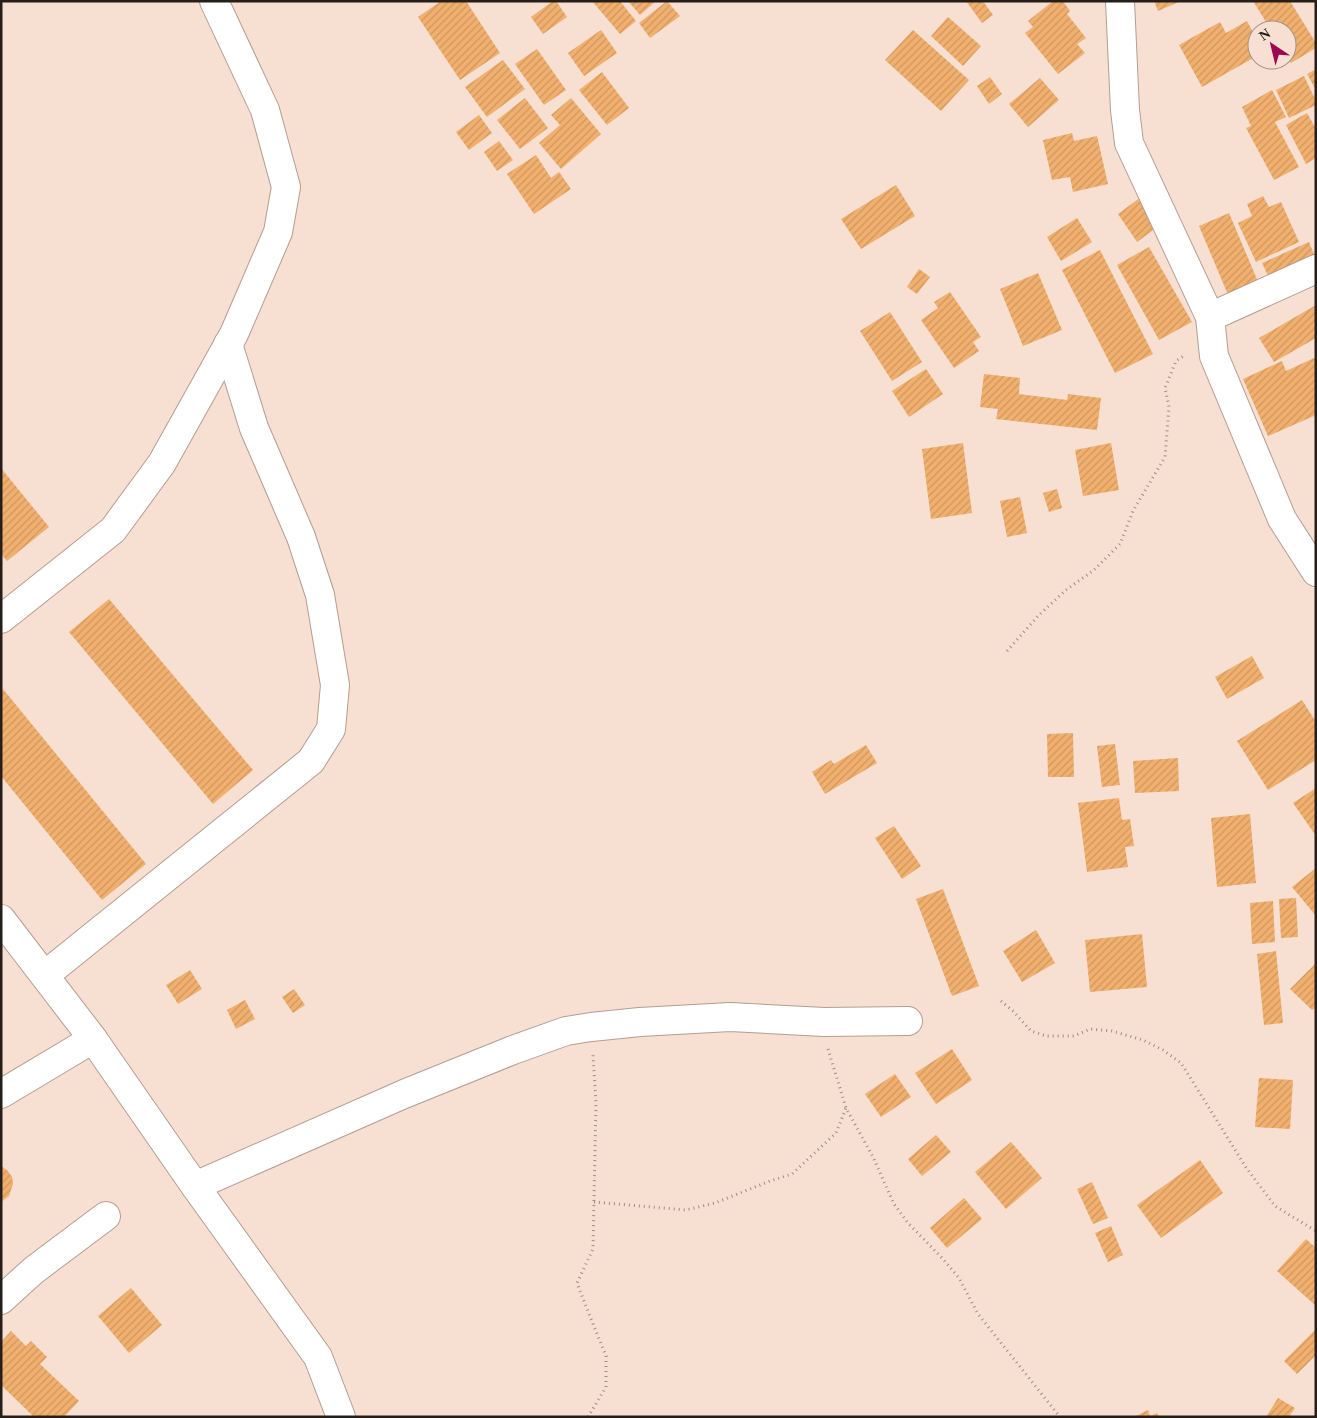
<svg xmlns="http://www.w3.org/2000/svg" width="1317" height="1418" font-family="'Times New Roman',serif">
<defs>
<pattern id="building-hatch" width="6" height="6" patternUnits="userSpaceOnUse" patternTransform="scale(1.25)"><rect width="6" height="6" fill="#f1b06e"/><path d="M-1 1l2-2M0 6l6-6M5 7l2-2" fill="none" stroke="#ce975f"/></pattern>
</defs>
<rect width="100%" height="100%" fill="#f7dfd2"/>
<!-- building -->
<g fill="url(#building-hatch)">
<polygon points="441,1 466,1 500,53 460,80 418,17"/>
<polygon points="553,1 556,1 567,17 543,34 531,17"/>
<polygon points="592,1 620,1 636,21 620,34"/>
<polygon points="628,1 656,1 640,15"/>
<polygon points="667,1 680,16 650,38 639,23"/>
<polygon points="966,1 983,1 993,15 982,23"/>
<polygon points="1053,1 1063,1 1070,11 1067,14 1086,38 1077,44 1085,53 1058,74 1025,33 1033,27 1028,21"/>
<polygon points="1154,1 1181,1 1158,11"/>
<polygon points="1253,1 1290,1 1316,43 1316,48 1291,63 1287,56 1287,30 1271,30"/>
<polygon points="948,17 981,46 963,66 931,36"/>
<polygon points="1247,21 1257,40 1257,56 1202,87 1179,45 1220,22 1226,33"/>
<polygon points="601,30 617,53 584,76 568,53"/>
<polygon points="913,30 969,80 941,111 885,60"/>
<polygon points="537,49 566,90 544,105 515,64"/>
<polygon points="503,60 525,89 487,117 465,87"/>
<polygon points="1316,69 1316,90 1307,74"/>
<polygon points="602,72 629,108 607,125 579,90"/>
<polygon points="1304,76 1316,101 1316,105 1289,118 1276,90"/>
<polygon points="990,77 1002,94 989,104 977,86"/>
<polygon points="1040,78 1059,100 1028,127 1009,104"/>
<polygon points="1272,90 1286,117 1275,122 1299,167 1274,180 1246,128 1251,126 1242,107"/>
<polygon points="525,98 548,128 520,149 497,120"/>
<polygon points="571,98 601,134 561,169 539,143 560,125 551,115"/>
<polygon points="1307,113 1316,129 1316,158 1306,164 1286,125"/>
<polygon points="479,115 492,133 469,150 456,132"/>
<polygon points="1072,133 1074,141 1097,136 1108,184 1073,192 1070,177 1052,180 1043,140"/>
<polygon points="499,141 513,160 497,171 484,152"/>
<polygon points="536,155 551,178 559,172 571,189 534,214 507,174"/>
<polygon points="896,185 915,216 861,249 841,219"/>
<polygon points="1263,196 1269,207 1281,202 1299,242 1256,262 1238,223 1252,216 1247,204"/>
<polygon points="1141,197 1160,225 1137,242 1118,214"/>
<polygon points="1229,213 1259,284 1229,297 1199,226"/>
<polygon points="1077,218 1092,242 1061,261 1047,237"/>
<polygon points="1309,242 1316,259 1271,282 1262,263"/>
<polygon points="1149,247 1192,322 1159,340 1117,265"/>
<polygon points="1100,250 1153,354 1115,373 1062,270"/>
<polygon points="919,269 930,277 917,294 907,287"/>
<polygon points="1038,273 1062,330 1023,346 1000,289"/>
<polygon points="950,292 981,337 973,342 979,351 954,368 921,320 938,308 934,302"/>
<polygon points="1316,305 1316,338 1274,362 1259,338"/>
<polygon points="890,312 922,362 892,381 860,331"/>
<polygon points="1314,358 1316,361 1316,415 1268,436 1243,379 1282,361 1286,371"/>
<polygon points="926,369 943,394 909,417 892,391"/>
<polygon points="984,374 1020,378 1019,394 1067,400 1068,394 1101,398 1097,430 996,419 998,409 980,407"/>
<polygon points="963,443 972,513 931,519 922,449"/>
<polygon points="1111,443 1119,490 1083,496 1075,450"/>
<polygon points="1,468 49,527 7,561 1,554"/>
<polygon points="1057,489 1062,508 1049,512 1043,493"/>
<polygon points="1020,497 1027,533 1007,537 1000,501"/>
<polygon points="109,599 253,770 213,804 69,632"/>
<polygon points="1252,656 1264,678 1227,699 1215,677"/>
<polygon points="3,689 146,864 102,900 1,776 1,691"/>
<polygon points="1302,700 1316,722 1316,760 1268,790 1237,741"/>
<polygon points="1073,733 1074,777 1048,777 1047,734"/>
<polygon points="1115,744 1120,785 1102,787 1097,746"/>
<polygon points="866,745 877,763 825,794 812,772 831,760 834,764"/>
<polygon points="1178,758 1179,791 1135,793 1133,761"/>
<polygon points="1316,788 1316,836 1293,803"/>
<polygon points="1119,798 1122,820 1130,819 1134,846 1125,847 1128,867 1087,872 1078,803"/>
<polygon points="1250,814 1256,883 1217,887 1211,818"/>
<polygon points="894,826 921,866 902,879 875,838"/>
<polygon points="1316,868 1316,916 1292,887"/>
<polygon points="943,889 979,986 952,996 916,899"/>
<polygon points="1296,898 1298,937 1281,938 1279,899"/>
<polygon points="1273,901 1275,942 1252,944 1250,903"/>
<polygon points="1036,930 1055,963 1022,982 1003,951"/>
<polygon points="1142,934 1147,987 1090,992 1085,940"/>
<polygon points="1276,951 1283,1023 1264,1025 1257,954"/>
<polygon points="1316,963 1316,1007 1312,1010 1290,989"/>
<polygon points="190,970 202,989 178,1004 166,985"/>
<polygon points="294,989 305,1005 293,1013 282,997"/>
<polygon points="245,1000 255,1019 236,1029 227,1010"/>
<polygon points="952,1049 972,1080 936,1104 915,1073"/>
<polygon points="895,1074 911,1097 881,1117 865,1094"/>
<polygon points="1259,1078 1293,1080 1290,1129 1255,1127"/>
<polygon points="936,1135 951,1152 922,1176 908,1159"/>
<polygon points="1011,1142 1042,1178 1006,1209 975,1172"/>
<polygon points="1200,1160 1223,1193 1161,1238 1137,1205"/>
<polygon points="1,1166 8,1171 12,1177 13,1184 9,1196 1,1202"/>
<polygon points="1092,1182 1108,1218 1093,1224 1077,1189"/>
<polygon points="964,1198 982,1219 947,1248 930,1228"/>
<polygon points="1111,1226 1123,1255 1108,1262 1095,1233"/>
<polygon points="1306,1239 1316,1248 1316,1306 1277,1271"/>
<polygon points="131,1288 162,1325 129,1353 98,1316"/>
<polygon points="1316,1329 1316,1355 1297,1374 1284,1361"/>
<polygon points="11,1331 26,1346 31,1341 47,1357 40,1364 79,1401 64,1417 34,1417 1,1385 1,1342"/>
<polygon points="1278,1398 1295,1408 1289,1417 1266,1417"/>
<polygon points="1148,1410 1150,1416 1157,1413 1159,1417 1134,1417"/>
</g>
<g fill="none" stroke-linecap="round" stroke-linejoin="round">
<!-- minor casing -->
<g stroke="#b49e91" stroke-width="30">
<g id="minor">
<polyline points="1120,1 1125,110 1129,143 1210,317 1214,356 1282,519 1316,572"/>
<polyline points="1210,317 1316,269"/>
<polyline points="1,619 113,530 162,463 234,334 278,232 286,187 265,110 214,1"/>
<polyline points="1,919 93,1039 195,1186 318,1357 341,1417"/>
<polyline points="45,975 311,761 331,729 335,685 320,595 301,537 254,428 228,344"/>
<polyline points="1,1094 93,1039"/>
<polyline points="195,1186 404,1094 513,1050 566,1031 591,1027 640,1022 730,1017 824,1022 908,1021"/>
<polyline points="1,1300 34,1270 106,1216"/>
</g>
</g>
<!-- path -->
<g stroke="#9f8e84" stroke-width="3" stroke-dasharray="1 4" stroke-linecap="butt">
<polyline points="1007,651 1039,615 1066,590 1094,570 1120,544 1133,511 1165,457 1169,407 1165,388 1176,361 1185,355"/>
<polyline points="1001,1001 1014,1012 1031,1031 1046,1036 1074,1036 1090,1029 1112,1031 1143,1040 1163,1050 1181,1063 1247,1169 1275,1206 1316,1231"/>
<polyline points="828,1049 846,1108 873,1157 894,1204 908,1223 943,1259 959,1278 978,1314 1060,1417"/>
<polyline points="594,1202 686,1210 715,1203 770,1181 792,1174 836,1133 846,1108"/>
<polyline points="588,1417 606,1387 606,1356 587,1309 577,1283 593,1249 596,1103 593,1055"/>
</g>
<!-- minor -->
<use href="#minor" stroke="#fff" stroke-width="28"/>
</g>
<!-- border -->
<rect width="1317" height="1418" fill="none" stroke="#261e19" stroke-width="5"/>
<!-- north arrow -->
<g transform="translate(1272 45) rotate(325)"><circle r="24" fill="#f7dfd2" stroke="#a39288"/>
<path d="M0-4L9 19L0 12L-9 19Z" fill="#9d0853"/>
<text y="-8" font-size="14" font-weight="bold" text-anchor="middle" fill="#261e19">N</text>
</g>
</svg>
